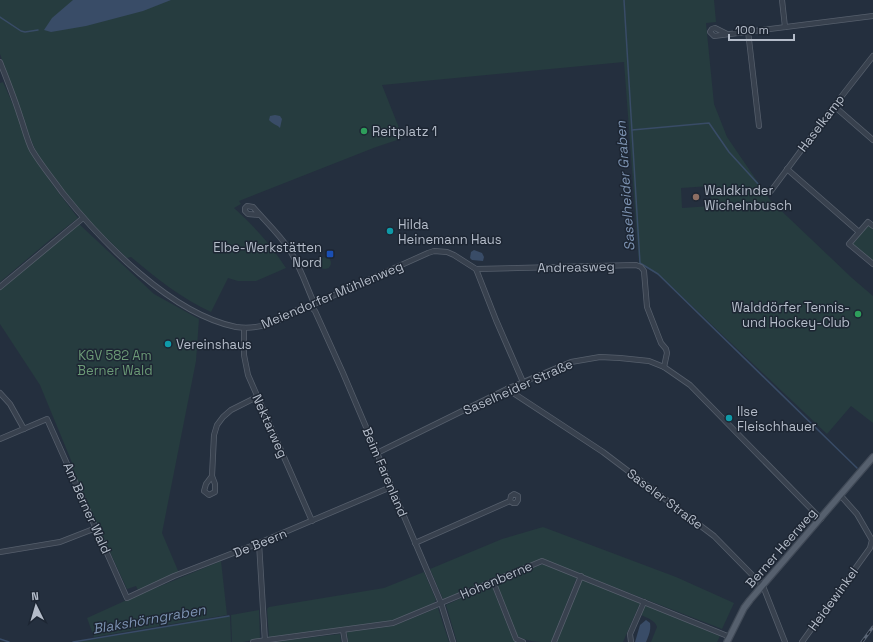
<svg xmlns="http://www.w3.org/2000/svg" width="873" height="642" font-family="'Space Grotesk',sans-serif">
<rect width="100%" height="100%" fill="#242f3e"/>
<!-- green -->
<g fill="#263c3f" fill-rule="evenodd">
<path d="M 0,0 L 714,0 L 716,22 L 706,23 L 714,104 L 727,137 L 770,200 L 852,278 L 873,296 L 873,423 L 851,406 L 827,434 L 670,285 L 657,274 L 639,264 L 624,62 L 382,85 L 403,138 L 376,147 L 239,201 L 241,204 L 234,208 C 254,226 271,245 286,268 L 256,281 L 238,281 L 228,278 L 211,312 C 181,298 156,278 131,257 L 127,258 L 92,224 L 64,191 L 37,154 L 26,128 L 0,54 ZM 710,186 L 711,206 L 682,208 L 681,188 Z"/>
<polygon points="3,82 14,107 30,152 55,188 78,218 51,239 0,282 0,83"/>
<polygon points="868,222 873,227 873,263 850,243"/>
<polygon points="79,224 154,294 199,319 196,361 162,533 179,573 138,590 136,586 127,589 71,467 73,465 40,385 0,324 0,289"/>
<circle cx="325" cy="263" r="6"/>
<polygon points="543,527 676,577 734,603 722,629 542,559 443,599 430,569 502,539"/>
<polygon points="221,561 227,615 94,637 87,618 129,599"/>
<path d="M 543,564 L 577,577 L 551,642 C 538,642 526,642 516,635 L 496,584 L 497,582 Z"/>
<polygon points="424,572 436,600 434,603 391,621 269,637 267,609 269,607 384,588"/>
<polygon points="582,579 640,603 623,642 556,642"/>
<polygon points="490,585 492,586 513,639 516,642 457,642 446,605"/>
<path d="M 645,605 L 720,636 L 717,642 L 651,642 L 657,627 C 655,620 647,618 641,615 Z"/>
<polygon points="437,608 438,608 449,642 348,642 347,632 393,626"/>
<polygon points="259,610 260,639 243,642 232,642 231,615"/>
<polygon points="230,616 231,642 77,642 95,639"/>
<polygon points="340,634 341,642 271,642"/>
</g>
<!-- water -->
<g fill="#394c67">
<polygon points="73,0 171,0 143,11 86,26 51,32 44,30 52,18"/>
<path d="M 275,115 L 280,116 L 282,119 L 280,128 C 278,125 272,124 269,120 L 270,116 Z"/>
<polygon points="474,250 482,253 484,257 483,261 472,260 470,258 471,252"/>
<path d="M 646,620 L 650,623 C 651,630 649,635 646,642 L 635,642 L 640,625 Z"/>
</g>
<g fill="none" stroke-linecap="round" stroke-linejoin="round">
<!-- stream -->
<g stroke="#394c67" stroke-width="1.5">
<polyline points="624,0 640,263 658,274 857,468"/>
<polyline points="0,17 21,31 25,32 38,30"/>
<polyline points="632,130 709,123 729,152 760,186"/>
<polyline points="0,639 9,642"/>
<polyline points="73,642 229,616"/>
</g>
<!-- minor casing -->
<g stroke="#565f6c" stroke-width="6">
<g id="minor">
<polyline points="782,0 785,27"/>
<polyline points="748,31 759,126"/>
<polyline points="727,34 715,28 712,29 710,32 714,36 873,16"/>
<path d="M 0,62 C 7,80 14,97 20,116 C 24,127 27,140 32,150 C 41,165 52,178 62,192 C 102,242 171,314 236,327 C 255,330 273,324 289,315 C 295,312 302,305 310,306 L 428,253 L 434,251 L 447,252 L 454,255 L 476,269 L 496,320 L 523,382"/>
<polyline points="834,106 873,140"/>
<polyline points="787,169 859,232"/>
<polyline points="771,191 834,106 873,56"/>
<path d="M 260,215 L 248,214 L 245,211 L 245,208 L 247,206 L 253,207 C 265,221 279,234 289,249 C 300,266 306,285 314,303"/>
<polyline points="873,226 868,222 849,244 873,264"/>
<polyline points="476,269 636,265 641,267 644,271 647,307 661,343 666,349 667,353 664,367"/>
<polyline points="0,287 83,218"/>
<polyline points="310,306 315,311 343,373 426,568 441,603 453,642"/>
<polyline points="244,328 244,355 248,375 312,521"/>
<polyline points="507,389 603,452 714,536 763,586 785,642"/>
<polyline points="0,393 10,404 24,429"/>
<polyline points="0,439 47,419 127,598 174,576 259,543 391,487"/>
<polyline points="377,453 507,389 571,362 600,357 620,358 649,361 664,367 690,385 821,519"/>
<polyline points="212,476 206,484 204,491 209,495 215,492 215,484 212,476 214,435 217,425 223,417 231,410 257,397"/>
<polyline points="259,543 265,642"/>
<polyline points="415,543 510,501 513,503 516,503 518,500 518,496 514,494 511,496 510,501"/>
<polyline points="0,552 60,542 96,528"/>
<polyline points="493,581 516,639 523,642"/>
<polyline points="343,630 345,642"/>
<polyline points="253,642 393,623 542,561 730,637"/>
<polyline points="554,642 581,576"/>
<polyline points="631,642 630,634 644,602"/>
<polyline points="802,642 870,548 872,540 857,514 841,496"/>
</g>
</g>
<!-- major casing -->
<g stroke="#414a57" stroke-width="8">
<polyline id="major" points="727,642 744,608 750,600 873,457"/>
</g>
<!-- minor -->
<use href="#minor" stroke="#38414e" stroke-width="4.5"/>
<!-- major -->
<use href="#major" stroke="#56606e" stroke-width="5.5"/>
<!-- rail casing -->
<g stroke="#5a6575" stroke-width="3">
<polyline id="rail" points="862,642 873,627"/>
</g>
<!-- rail -->
<use href="#rail" stroke="#1d2633" stroke-width="1.5" stroke-dasharray="4.5" stroke-linecap="butt"/>
</g>
<!-- markers -->
<g fill="#2e9e5b" stroke="#1d2633" stroke-width="1.5">
<circle cx="364" cy="131" r="4"/>
<circle cx="858" cy="314" r="4"/>
</g>
<circle fill="#8d6e63" stroke="#1d2633" stroke-width="1.5" cx="696" cy="197" r="4"/>
<g fill="#0f9aa8" stroke="#1d2633" stroke-width="1.5">
<circle cx="390" cy="231" r="4"/>
<circle cx="168" cy="344" r="4"/>
<circle cx="729" cy="418" r="4"/>
</g>
<rect fill="#1a4fb4" stroke="#1d2633" stroke-width="1.5" x="326" y="250" width="8" height="8" rx="2"/>
<g text-anchor="middle" dominant-baseline="central" stroke-width="3" stroke-linejoin="round" paint-order="stroke">
<!-- street labels -->
<g font-size="13" fill="#b4bcc9" stroke="#1d2633">
<text transform="translate(821 123) rotate(-53)">Haselkamp</text>
<text transform="translate(576 267) rotate(-1)">Andreasweg</text>
<text transform="translate(332 295) rotate(-23)">Meiendorfer Mühlenweg</text>
<text transform="translate(518 387) rotate(-24)">Saselheider Straße</text>
<text transform="translate(270 426) rotate(66)">Nektarweg</text>
<text transform="translate(385 472) rotate(67)">Beim Farenland</text>
<text transform="translate(665 499) rotate(37)">Saseler Straße</text>
<text transform="translate(87 508) rotate(66)">Am Berner Wald</text>
<text transform="translate(260 543) rotate(-22)">De Beern</text>
<text transform="translate(781 548) rotate(-49)">Berner Heerweg</text>
<text transform="translate(496 580) rotate(-23)">Hohenberne</text>
<text transform="translate(833 599) rotate(-54)">Heidewinkel</text>
</g>
<!-- poi labels -->
<g font-size="13" fill="#b4bcc9" stroke="#1d2633" text-anchor="start">
<text x="372" y="131">Reitplatz 1</text>
<text x="704" y="190">Waldkinder<tspan x="704" dy="15">Wichelnbusch</tspan></text>
<text x="398" y="224">Hilda<tspan x="398" dy="15">Heinemann Haus</tspan></text>
<text x="322" y="247" text-anchor="end">Elbe-Werkstätten<tspan x="322" dy="15">Nord</tspan></text>
<text x="850" y="307" text-anchor="end">Walddörfer Tennis-<tspan x="850" dy="15">und Hockey-Club</tspan></text>
<text x="176" y="344">Vereinshaus</text>
<text x="737" y="411">Ilse<tspan x="737" dy="15">Fleischhauer</tspan></text>
</g>
<!-- park labels -->
<g font-size="13" fill="#6b9a76" stroke="#1d2633">
<text x="115" y="355">KGV 582 Am<tspan x="115" dy="15">Berner Wald</tspan></text>
</g>
<!-- water labels -->
<g font-size="14" font-style="italic" fill="#7c92b1" stroke="#1d2633">
<text transform="translate(625 186) rotate(-94)">Saselheider Graben</text>
<text transform="translate(149 619) rotate(-10)">Blakshörngraben</text>
</g>
</g>
<!-- north arrow -->
<g transform="translate(36 606) rotate(355)" stroke="#1d2633" stroke-width="3" paint-order="stroke">
<path d="M0-3L7 15L0 10L-7 15Z" fill="#b4bcc9"/>
<text y="-6" font-size="11" font-weight="bold" text-anchor="middle" fill="#b4bcc9">N</text>
</g>
<!-- scale -->
<path d="M729 34v6h65v-6" fill="none" stroke="#b4bcc9" stroke-width="2"/>
<text x="735" y="34" font-size="12" fill="#b4bcc9" stroke="#1d2633" stroke-width="3" paint-order="stroke">100 m</text>
</svg>
